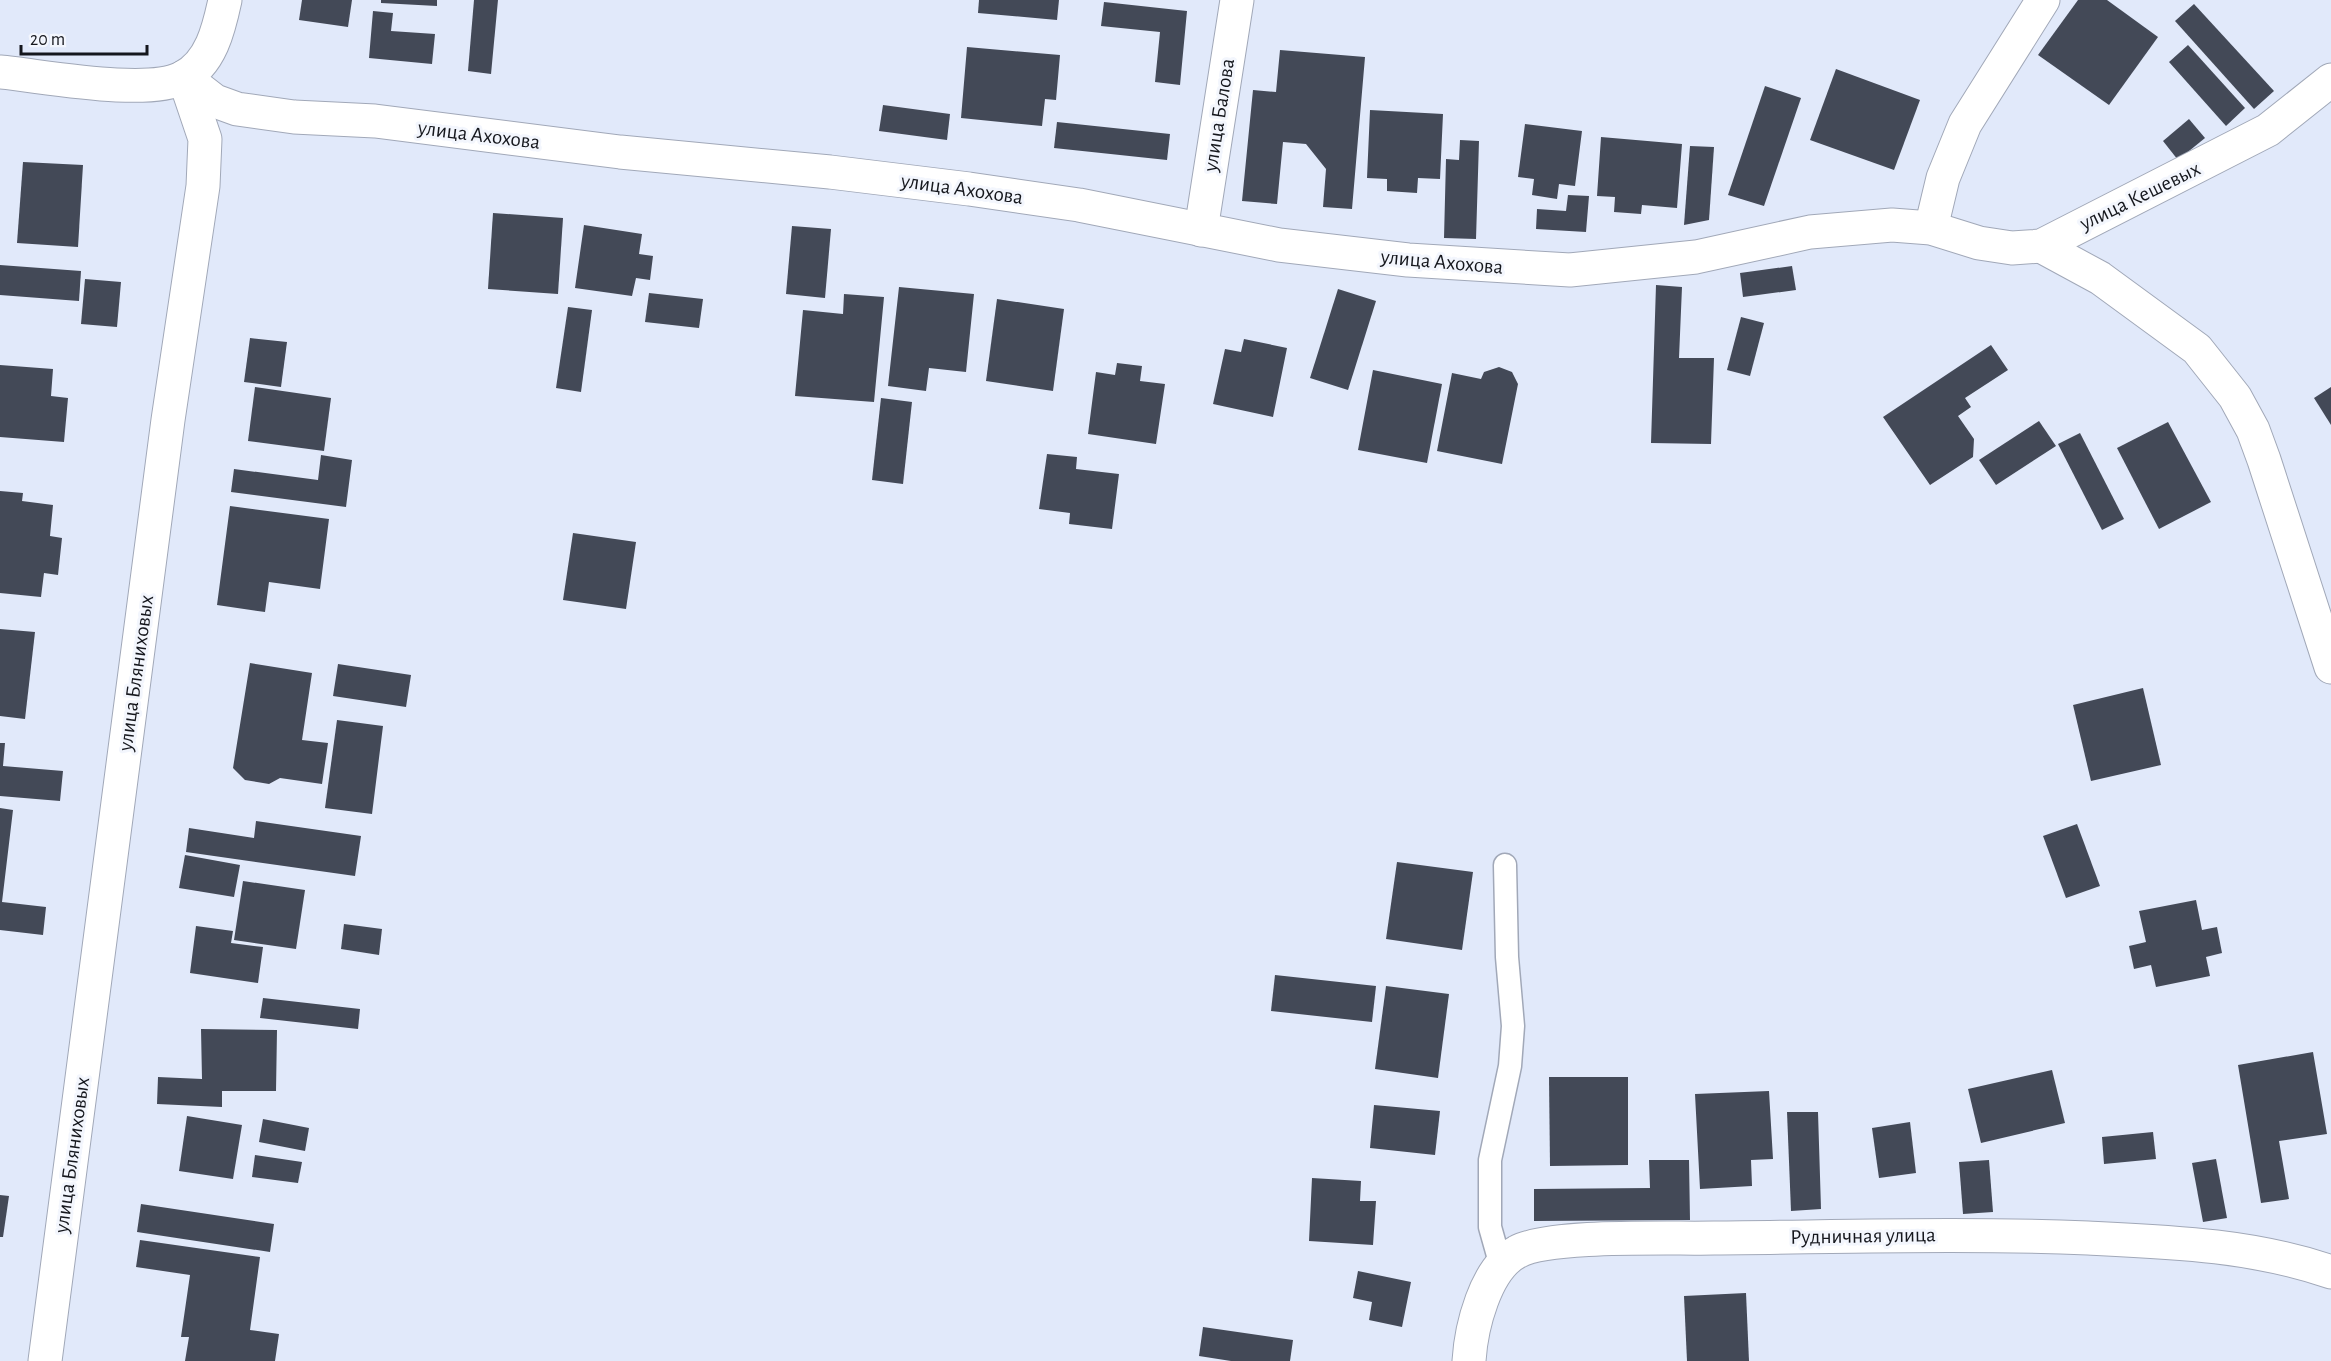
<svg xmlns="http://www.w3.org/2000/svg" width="2331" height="1361" font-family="'Alegreya Sans',sans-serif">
<rect width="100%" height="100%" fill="#e1e9fa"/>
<!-- building -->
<g fill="#434957">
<polygon points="302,0 352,0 348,27 299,20"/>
<polygon points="381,0 437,0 437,6 381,3"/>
<polygon points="474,0 498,0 491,74 468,71"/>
<polygon points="979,0 1059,0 1057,20 978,13"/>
<polygon points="2078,0 2107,0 2158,37 2109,105 2038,55"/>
<polygon points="1104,2 1187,11 1180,85 1155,82 1160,32 1101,26"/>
<polygon points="2194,4 2274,91 2254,109 2175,21"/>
<polygon points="373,11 393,13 391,31 435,34 432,64 369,58"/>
<polygon points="2188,45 2245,108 2226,126 2169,62"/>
<polygon points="967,47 1060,55 1056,100 1045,99 1042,126 961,118"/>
<polygon points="1280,50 1365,57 1352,209 1323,207 1326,169 1306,144 1283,142 1277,204 1242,201 1253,90 1276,92"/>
<polygon points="1836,69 1920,100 1894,170 1810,140"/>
<polygon points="1765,86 1801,98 1764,206 1728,195"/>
<polygon points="883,105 950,114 947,140 879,131"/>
<polygon points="1370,110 1443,114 1440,179 1418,178 1417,193 1387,191 1387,179 1367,178"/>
<polygon points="2189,119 2205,138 2178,160 2163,141"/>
<polygon points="1057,122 1170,134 1167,160 1054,148"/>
<polygon points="1525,124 1582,131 1575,186 1559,184 1557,199 1532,195 1534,179 1518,177"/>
<polygon points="1601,137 1682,144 1677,208 1642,205 1641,214 1614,212 1615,197 1597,196"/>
<polygon points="1460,140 1479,141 1476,239 1444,238 1446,159 1459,160"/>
<polygon points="1690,146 1714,147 1709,220 1684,225"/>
<polygon points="23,162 83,165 78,247 17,243"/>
<polygon points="1568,195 1589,196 1586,232 1536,229 1537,209 1566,211"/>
<polygon points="493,213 563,218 558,294 488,289"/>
<polygon points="584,225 642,234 639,254 653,256 650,280 636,278 632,296 575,288"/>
<polygon points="792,226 831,229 825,298 786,294"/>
<polygon points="0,265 81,271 79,301 0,295"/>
<polygon points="1792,266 1796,290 1743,297 1740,273"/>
<polygon points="85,279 121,282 117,327 81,324"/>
<polygon points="1656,285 1682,287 1679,358 1714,358 1711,444 1651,443"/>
<polygon points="899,287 974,294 966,372 929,368 926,391 888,386"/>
<polygon points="1338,289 1376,301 1348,390 1310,378"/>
<polygon points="649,293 703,299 699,328 645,322"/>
<polygon points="844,294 884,297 874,402 795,396 803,310 843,314"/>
<polygon points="997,299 1064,309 1053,391 986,381"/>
<polygon points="568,307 592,310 581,392 556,388"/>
<polygon points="1741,317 1764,323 1750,376 1727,370"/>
<polygon points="250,338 287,342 281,387 244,382"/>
<polygon points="1244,339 1287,348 1273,417 1213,404 1225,349 1241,352"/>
<polygon points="1991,345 2008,370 1965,398 1971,407 1958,416 1974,439 1973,457 1930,485 1883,417"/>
<polygon points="1117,363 1142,366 1140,381 1165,384 1156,444 1088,434 1096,372 1115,375"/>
<polygon points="0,365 53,369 51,396 68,398 64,442 0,437"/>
<polygon points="1499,367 1512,372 1518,384 1502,464 1437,451 1452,373 1481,379 1484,372"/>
<polygon points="1373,370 1442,384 1427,463 1358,450"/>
<polygon points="255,387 331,398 324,451 248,441"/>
<polygon points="2331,387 2331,425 2314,398"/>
<polygon points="881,398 912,402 903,484 872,480"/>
<polygon points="2039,421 2056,446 1996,485 1979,460"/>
<polygon points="2168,422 2211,502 2159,529 2117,448"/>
<polygon points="2080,433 2124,519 2102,530 2058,444"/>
<polygon points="1047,454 1077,457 1076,469 1119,474 1112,529 1069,524 1070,513 1039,509"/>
<polygon points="321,455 352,460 346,507 231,492 234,469 318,480"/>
<polygon points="0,491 23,493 22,501 53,505 50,536 62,538 58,575 44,573 41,597 0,593"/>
<polygon points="230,506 329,519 320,589 269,582 265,612 217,605"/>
<polygon points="573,533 636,542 626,609 563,600"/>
<polygon points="0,629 35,632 25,719 0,716"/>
<polygon points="250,663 312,673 302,740 328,743 322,784 280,778 269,784 245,780 233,768"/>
<polygon points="338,664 411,675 406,707 333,696"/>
<polygon points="2143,688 2161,765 2091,781 2073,705"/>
<polygon points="337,720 383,726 372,814 325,808"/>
<polygon points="0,743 5,743 3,766 63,771 60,801 0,796"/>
<polygon points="0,808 13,810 2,902 46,907 43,935 0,930"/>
<polygon points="256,821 361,836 355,876 186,852 189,828 254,838"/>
<polygon points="2077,824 2100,886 2066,898 2043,836"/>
<polygon points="185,855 240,865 234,897 179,888"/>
<polygon points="1397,862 1473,872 1462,950 1386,939"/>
<polygon points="243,881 305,890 296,949 234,940"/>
<polygon points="2196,900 2202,930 2217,927 2222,953 2206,957 2210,976 2156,987 2151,965 2134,969 2129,946 2146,942 2139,911"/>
<polygon points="344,924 382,929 379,955 341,949"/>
<polygon points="196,926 233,931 231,943 263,947 258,983 190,973"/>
<polygon points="1275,975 1376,986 1372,1022 1271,1011"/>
<polygon points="1386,986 1449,994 1438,1078 1375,1069"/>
<polygon points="263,998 360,1009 358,1029 260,1018"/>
<polygon points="201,1029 277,1030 276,1091 222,1091 222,1107 157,1104 158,1077 202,1079"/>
<polygon points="2313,1052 2327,1134 2279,1141 2289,1199 2261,1203 2238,1065"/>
<polygon points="2052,1070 2065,1123 1981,1143 1968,1089"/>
<polygon points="1549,1077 1628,1077 1628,1165 1550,1166"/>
<polygon points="1769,1091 1773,1159 1751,1160 1752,1186 1700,1189 1695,1094"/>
<polygon points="1374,1105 1440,1111 1435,1155 1370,1148"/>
<polygon points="1787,1112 1818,1112 1821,1209 1791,1211"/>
<polygon points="187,1116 242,1125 233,1179 179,1171"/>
<polygon points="263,1119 309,1128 305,1151 259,1142"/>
<polygon points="1910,1122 1916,1173 1879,1178 1872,1128"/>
<polygon points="2153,1132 2156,1159 2104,1164 2102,1137"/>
<polygon points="255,1155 302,1162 298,1183 252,1177"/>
<polygon points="2216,1159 2227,1218 2203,1222 2192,1163"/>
<polygon points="1649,1160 1689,1160 1690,1220 1534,1221 1534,1189 1650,1188"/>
<polygon points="1989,1160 1993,1212 1963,1214 1959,1162"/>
<polygon points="1312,1178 1361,1181 1360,1201 1376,1201 1373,1245 1309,1241"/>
<polygon points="0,1195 9,1196 3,1237 0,1237"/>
<polygon points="141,1204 274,1224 270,1252 137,1232"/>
<polygon points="140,1240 260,1257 250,1330 279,1334 275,1361 185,1361 189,1337 181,1337 190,1275 136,1267"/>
<polygon points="1358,1271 1411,1282 1402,1327 1369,1320 1372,1302 1353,1298"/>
<polygon points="1746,1293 1749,1361 1687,1361 1684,1296"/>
<polygon points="1203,1327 1293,1340 1290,1361 1231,1361 1199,1356"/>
</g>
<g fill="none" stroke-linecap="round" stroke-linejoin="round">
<!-- lane casing -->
<g stroke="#a1a8b8" stroke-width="25">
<polyline id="lane" points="1501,1266 1490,1227 1490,1160 1510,1066 1513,1026 1507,957 1505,865"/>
</g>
<!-- street casing -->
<g stroke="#a1a8b8" stroke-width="35">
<g id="street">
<path d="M 0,72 C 43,76 146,96 182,78 C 211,64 219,28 225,0"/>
<polyline points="184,77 215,101 237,109 294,117 375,121 620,152 830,172 969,189 1079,205 1279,245 1408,260 1570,270 1696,257 1810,232 1892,225 1931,228 1979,243 2012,248 2041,246 2268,130 2331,80"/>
<polyline points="1931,228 1943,178 1965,124 2043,0"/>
<polyline points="1201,230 1237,0"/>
<polyline points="2041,246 2100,278 2197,349 2235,397 2253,430 2264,460 2331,667"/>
<polyline points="45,1361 168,420 203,186 205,139 184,77"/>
<path d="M 1469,1361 C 1471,1328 1485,1269 1517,1252 C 1549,1234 1672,1239 1714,1238 C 1839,1237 1964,1233 2088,1238 C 2171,1242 2253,1245 2331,1272"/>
</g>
</g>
<!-- lane -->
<use href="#lane" stroke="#fff" stroke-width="22"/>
<!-- street -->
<use href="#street" stroke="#fff" stroke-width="33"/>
</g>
<g text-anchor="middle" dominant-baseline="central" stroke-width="6" stroke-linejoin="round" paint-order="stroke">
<!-- street labels -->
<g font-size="21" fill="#15171d" stroke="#f3f6fd">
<text transform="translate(1219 115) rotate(-81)">улица Балова</text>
<text transform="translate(479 135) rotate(7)">улица Ахохова</text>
<text transform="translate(962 189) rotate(8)">улица Ахохова</text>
<text transform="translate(2140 196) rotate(-26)">улица Кешевых</text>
<text transform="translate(1442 262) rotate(5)">улица Ахохова</text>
<text transform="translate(136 673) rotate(-82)">улица Бляниховых</text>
<text transform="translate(72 1155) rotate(-82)">улица Бляниховых</text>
<text transform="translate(1863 1236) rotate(-1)">Рудничная улица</text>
</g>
</g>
<!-- scale -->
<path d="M21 45v9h126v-9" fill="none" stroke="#15171d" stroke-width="3"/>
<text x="30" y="45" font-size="18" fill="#15171d" stroke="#f3f6fd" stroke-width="4.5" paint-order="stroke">20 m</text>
</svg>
